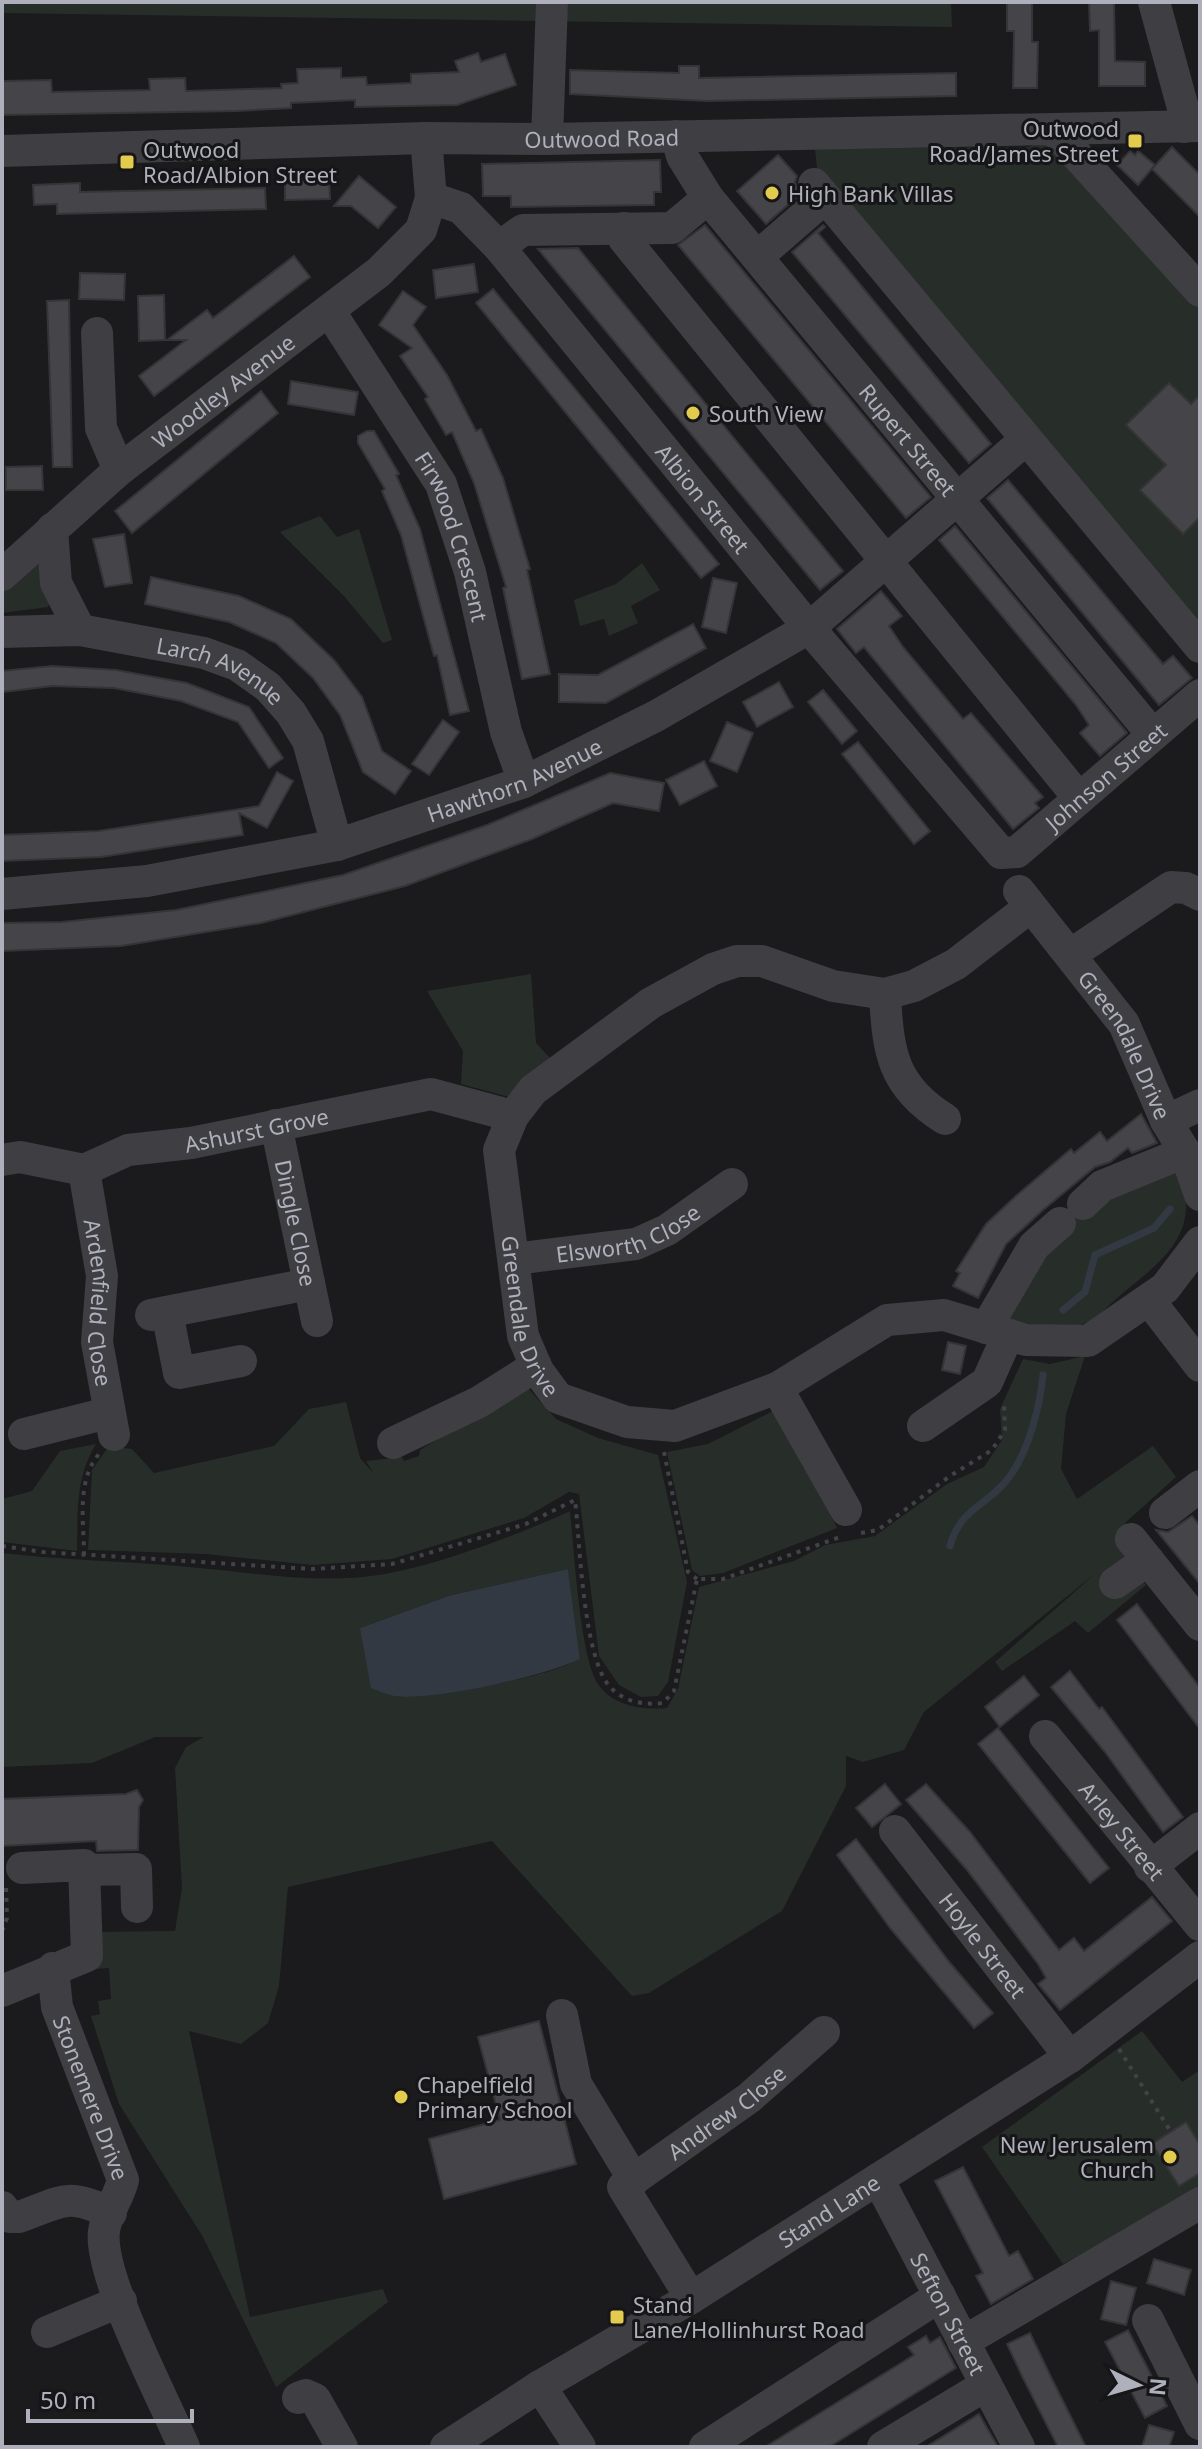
<svg xmlns="http://www.w3.org/2000/svg" width="1202" height="2449" font-family="'Noto Sans',sans-serif">
<rect width="100%" height="100%" fill="#1b1a1c"/>
<!-- green -->
<g fill="#272e29" fill-rule="evenodd">
<polygon points="2,2 951,2 952,27 2,13"/>
<polygon points="1042,143 1056,146 1200,298 1200,395 1191,404 1169,383 1127,425 1177,476 1173,480 1161,469 1140,490 1183,533 1200,517 1200,638 818,177 815,149 1028,147"/>
<polygon points="320,516 337,537 359,529 392,640 383,643 344,596 280,532"/>
<polygon points="31,560 41,565 50,603 48,607 2,613 2,584"/>
<polygon points="642,563 660,590 631,606 638,623 609,636 604,619 580,626 574,600 616,584"/>
<polygon points="531,974 536,1043 551,1059 509,1097 461,1084 463,1051 427,991"/>
<path d="M 1179,1169 C 1201,1230 1169,1256 1124,1292 C 1112,1302 1099,1317 1085,1323 C 1060,1335 1031,1324 1006,1318 L 1058,1231 L 1127,1187 Z"/>
<path d="M 1085,1356 L 1066,1414 L 1061,1469 L 1077,1499 L 1153,1446 L 1176,1477 L 1125,1523 L 1121,1552 L 1146,1585 L 1088,1633 L 1075,1621 L 1002,1671 L 995,1662 L 1096,1573 L 924,1712 L 904,1750 L 863,1762 L 846,1756 L 846,1786 L 782,1911 L 649,1993 L 632,1996 L 492,1841 L 288,1887 L 279,1986 L 268,2023 L 241,2044 L 189,2031 L 250,2317 L 383,2289 L 388,2302 L 276,2387 L 203,2237 L 119,2104 L 91,2016 L 100,2014 L 98,2001 L 111,1999 L 109,1968 L 96,1969 L 96,1932 L 175,1931 L 182,1888 L 175,1768 L 186,1747 L 204,1737 L 155,1737 L 92,1763 L 2,1767 L 2,1553 C 61,1560 119,1561 178,1566 C 246,1571 317,1586 385,1574 C 441,1564 518,1535 570,1511 C 574,1547 580,1663 600,1687 C 617,1707 643,1710 667,1708 L 678,1689 L 699,1587 L 794,1561 L 825,1545 L 875,1536 L 947,1484 L 984,1467 L 1002,1440 L 1000,1409 L 1023,1359 L 1050,1364 ZM 568,1569 L 580,1659 C 531,1683 450,1692 395,1696 L 360,1628 L 448,1596 Z"/>
<polygon points="526,1386 556,1419 598,1438 658,1455 687,1582 668,1682 658,1696 641,1697 619,1685 599,1656 579,1494 569,1492 524,1518 392,1559 313,1565 206,1554 88,1550 92,1470 109,1446 132,1449 154,1473 274,1446 309,1409 346,1402 360,1458 374,1474 366,1461 402,1457 404,1461 419,1456 420,1450"/>
<polygon points="777,1409 837,1528 723,1573 700,1576 692,1570 667,1452 708,1444"/>
<path d="M 96,1444 C 75,1479 78,1512 77,1551 L 2,1542 L 2,1499 L 32,1491 L 60,1451 Z"/>
<polygon points="1142,2031 1182,2082 1200,2070 1200,2191 1063,2264 982,2147"/>
</g>
<!-- water -->
<path fill="#333942" d="M 568,1569 L 580,1659 C 545,1676 434,1701 395,1696 C 387,1695 378,1690 371,1688 L 360,1628 L 448,1596 Z"/>
<g fill="none" stroke-linecap="round" stroke-linejoin="round">
<!-- stream -->
<g stroke="#333942" stroke-width="7">
<polyline points="1063,1310 1085,1292 1095,1255 1154,1228 1170,1209"/>
<path d="M 950,1546 C 961,1506 989,1506 1010,1476 C 1029,1450 1040,1406 1043,1375"/>
</g>
</g>
<!-- building -->
<g fill="#454549" stroke="#353538" stroke-width="2">
<polygon points="1007,2 1032,2 1032,42 1038,42 1037,88 1013,88 1014,31 1007,31"/>
<polygon points="1089,2 1114,2 1115,61 1145,62 1145,86 1099,86 1099,30 1090,31"/>
<polygon points="478,53 481,62 505,54 516,85 457,105 355,107 355,100 291,103 291,108 237,111 2,115 2,81 51,80 52,92 150,90 149,79 185,78 186,91 282,88 281,84 298,83 297,69 341,68 341,78 366,77 367,85 411,83 411,74 459,72 455,61"/>
<polygon points="679,66 699,66 699,78 956,73 956,96 708,101 570,94 570,70 679,73"/>
<polygon points="1172,147 1200,175 1200,217 1152,169"/>
<polygon points="1130,151 1135,155 1138,151 1155,165 1138,185 1117,165"/>
<polygon points="778,155 797,176 795,182 799,195 766,224 737,191"/>
<polygon points="660,160 661,192 654,192 654,205 511,207 511,196 483,196 482,164"/>
<polygon points="359,176 396,207 378,228 351,206 334,206"/>
<polygon points="329,178 330,199 285,200 285,179"/>
<polygon points="80,183 80,192 265,188 266,209 57,214 57,204 34,205 33,185"/>
<polygon points="705,225 931,497 906,518 678,245"/>
<polygon points="823,225 825,227 818,233 991,444 969,463 792,252"/>
<polygon points="578,248 843,571 820,590 538,249"/>
<polygon points="294,256 310,277 154,396 139,376 186,340 167,340 207,310 213,318"/>
<polygon points="474,264 478,292 436,298 433,270"/>
<polygon points="80,273 125,274 124,300 79,299"/>
<polygon points="493,289 719,564 701,578 476,303"/>
<polygon points="403,291 426,307 413,325 447,375 476,431 481,429 503,478 530,569 527,570 550,674 522,679 503,588 506,587 474,483 452,432 446,435 425,399 428,397 400,356 412,348 379,325"/>
<polygon points="164,295 165,340 139,341 138,296"/>
<polygon points="69,300 72,467 53,467 47,301"/>
<polygon points="291,381 358,392 354,415 288,404"/>
<polygon points="1169,383 1191,404 1200,395 1200,517 1183,534 1140,490 1166,465 1126,425"/>
<polygon points="261,391 278,413 132,533 115,511"/>
<polygon points="367,431 374,431 399,474 396,475 420,529 469,711 450,715 437,655 434,656 401,535 382,491 385,489 358,443 358,436"/>
<polygon points="42,466 43,490 6,490 6,467"/>
<polygon points="1008,480 1163,664 1173,656 1192,678 1159,705 987,498"/>
<polygon points="955,526 1127,733 1100,756 1080,733 1089,725 1076,705 939,540"/>
<polygon points="124,534 132,583 105,587 93,539"/>
<polygon points="151,577 239,596 291,619 334,660 362,697 382,751 411,771 395,794 363,772 340,715 313,678 276,643 229,622 145,604"/>
<polygon points="713,578 737,583 726,633 702,627"/>
<polygon points="881,591 902,616 889,626 903,647 963,719 971,713 1043,797 1035,803 1039,808 1013,829 864,647 856,653 837,629"/>
<polygon points="693,624 706,648 606,703 559,702 559,674 598,675"/>
<polygon points="52,666 116,670 187,683 249,707 283,758 269,768 238,722 181,701 114,688 52,686 2,692 2,671"/>
<polygon points="779,682 793,707 757,727 743,702"/>
<polygon points="823,690 857,731 842,744 808,702"/>
<polygon points="443,720 459,732 429,775 412,764"/>
<polygon points="727,722 753,733 737,772 710,761"/>
<polygon points="858,742 930,831 914,844 842,754"/>
<polygon points="704,761 717,786 680,805 666,780"/>
<polygon points="277,772 293,781 267,828 239,813 243,835 101,857 2,861 2,835 99,831 259,806"/>
<polygon points="610,773 664,783 659,811 613,803 532,839 405,886 261,923 121,946 2,951 2,923 62,922 176,910 343,875 487,825"/>
<polygon points="1141,1114 1157,1143 1132,1153 1128,1148 1110,1162 1095,1167 1043,1210 1006,1244 978,1298 953,1286 960,1273 956,1271 986,1224 1017,1195 1071,1149 1074,1153 1100,1132 1107,1141"/>
<polygon points="948,1342 966,1346 960,1374 942,1370"/>
<polygon points="1192,1516 1200,1526 1200,1584 1156,1530 1168,1532"/>
<polygon points="1137,1604 1200,1688 1200,1729 1117,1620"/>
<polygon points="1070,1671 1099,1709 1102,1707 1183,1817 1163,1832 1105,1752 1051,1687"/>
<polygon points="1024,1676 1039,1695 1000,1727 985,1707"/>
<polygon points="998,1728 1109,1868 1090,1883 978,1744"/>
<polygon points="885,1784 901,1804 872,1827 856,1808"/>
<polygon points="926,1784 970,1832 1059,1950 1074,1938 1084,1951 1152,1897 1172,1921 1060,2010 1038,1984 1046,1978 1038,1964 967,1870 906,1800"/>
<polygon points="137,1790 143,1800 139,1807 138,1850 97,1851 96,1841 2,1846 2,1799 126,1794"/>
<polygon points="856,1839 950,1963 993,2013 974,2028 890,1928 837,1855"/>
<polygon points="539,2021 576,2164 444,2199 429,2139 500,2120 478,2037"/>
<polygon points="1186,2122 1200,2145 1200,2173 1179,2186 1152,2144"/>
<polygon points="963,2167 1009,2256 1018,2251 1033,2279 991,2304 976,2276 983,2273 935,2181"/>
<polygon points="1154,2259 1191,2270 1184,2295 1147,2283"/>
<polygon points="1111,2281 1136,2288 1126,2325 1101,2319"/>
<polygon points="1128,2330 1167,2406 1145,2418 1105,2342"/>
<polygon points="1030,2333 1051,2377 1086,2447 1058,2447 1023,2378 1007,2344"/>
<polygon points="926,2336 930,2343 940,2337 956,2368 829,2447 765,2447 914,2355 908,2347"/>
<polygon points="979,2414 998,2447 926,2447"/>
<polygon points="1149,2425 1174,2432 1169,2447 1142,2447"/>
</g>
<g fill="none" stroke-linecap="round" stroke-linejoin="round">
<!-- path -->
<g stroke="#424348" stroke-width="4" stroke-dasharray="4 6" stroke-linecap="butt">
<polyline points="664,1452 688,1572 697,1579"/>
<polyline points="861,1533 878,1530 950,1476 992,1450 1005,1430 1004,1404"/>
<path d="M 2,1546 L 43,1552 L 312,1569 L 392,1564 L 526,1524 L 575,1500 C 580,1543 583,1660 611,1688 C 626,1703 645,1705 663,1703 L 674,1691 L 697,1579 L 723,1579 L 840,1537"/>
<path d="M 84,1555 C 84,1522 76,1481 99,1454"/>
<polyline points="2,1931 7,1918 6,1887"/>
<polyline points="1119,2049 1171,2132"/>
</g>
<!-- minor -->
<g stroke="#3e3e43" stroke-width="32">
<polyline points="1154,2 1183,108 1184,127"/>
<polyline points="1053,129 1200,291"/>
<path id="s1" d="M 676,136 L 682,156 L 708,198 L 1153,735"/>
<path id="s2" d="M 426,138 L 431,198 L 461,208 L 499,247 L 809,628 L 1001,853 L 1017,852 L 1200,695"/>
<polyline points="547,139 552,2"/>
<path id="s3" d="M 2,151 L 426,138 L 547,139 L 1200,126"/>
<polyline points="814,184 1200,647"/>
<polyline points="624,228 624,239 1078,797"/>
<polyline points="499,247 523,230 672,228 708,198"/>
<polyline points="757,257 825,198"/>
<path id="s4" d="M 330,312 L 441,484 L 470,572 L 506,732 L 524,782"/>
<polyline points="97,333 101,428 119,470"/>
<polyline points="52,529 56,583 80,630"/>
<path id="s5" d="M 2,575 L 119,470 L 379,272 L 421,230 L 431,198"/>
<path id="s6" d="M 2,632 L 80,630 L 204,653 L 237,665 L 268,687 L 291,713 L 308,741 L 337,845"/>
<path id="s7" d="M 1019,891 L 1124,1024 L 1166,1121 L 1185,1152 L 1200,1195"/>
<path id="s8" d="M 2,894 L 147,881 L 337,845 L 524,782 L 656,716 L 809,628 L 1025,440"/>
<path id="s9" d="M 1030,907 L 956,964 L 914,986 L 885,994 L 833,986 L 762,961 L 737,961 L 713,969 L 651,1003 L 533,1090 L 513,1116 L 499,1150 L 523,1336 L 538,1371 L 558,1398 L 627,1422 L 675,1426 L 777,1388 L 887,1320 L 944,1315 L 1026,1340 L 1088,1341 L 1165,1288 L 1200,1242"/>
<polyline points="1070,955 1171,887 1186,888 1200,895"/>
<path d="M 885,994 C 888,1052 892,1086 945,1119"/>
<polyline points="1166,1121 1200,1105"/>
<path id="s10" d="M 276,1125 L 317,1321"/>
<path id="s11" d="M 2,1160 L 20,1157 L 84,1170 L 128,1150 L 191,1143 L 431,1094 L 513,1116"/>
<path id="s12" d="M 84,1170 L 102,1276 L 97,1342 L 114,1435"/>
<polyline points="1083,1204 1102,1186 1185,1152"/>
<path id="s13" d="M 514,1259 L 636,1244 L 667,1230 L 732,1184"/>
<polyline points="1149,1300 1200,1366"/>
<polyline points="167,1312 179,1373 241,1361"/>
<polyline points="151,1315 309,1284"/>
<polyline points="986,1328 1034,1246 1060,1223"/>
<polyline points="777,1388 846,1510"/>
<polyline points="923,1426 987,1382 1008,1335"/>
<polyline points="24,1434 108,1413"/>
<polyline points="393,1443 479,1402 536,1366"/>
<polyline points="1165,1513 1200,1486"/>
<polyline points="1131,1539 1200,1625"/>
<polyline points="1115,1583 1148,1560"/>
<path id="s14" d="M 1045,1736 L 1200,1925"/>
<path id="s15" d="M 895,1831 L 1070,2057"/>
<polyline points="1150,1867 1200,1828"/>
<polyline points="84,1870 136,1869 137,1907"/>
<path id="s16" d="M 53,1968 L 57,2007 L 123,2180 C 119,2197 106,2214 104,2231 C 98,2275 164,2400 184,2447"/>
<polyline points="2,1991 87,1956 84,1865 22,1868"/>
<polyline points="562,2015 576,2084 634,2180"/>
<path id="s17" d="M 878,2179 L 1019,2447"/>
<path d="M 2,2207 L 10,2217 L 19,2217 C 64,2201 66,2192 111,2213"/>
<path id="s18" d="M 691,2298 L 623,2187 L 749,2098 L 824,2032"/>
<polyline points="1148,2320 1200,2424"/>
<polyline points="47,2332 121,2301"/>
<polyline points="963,2342 1200,2203"/>
<polyline points="540,2386 580,2447"/>
<polyline points="298,2398 306,2395 315,2399 342,2447"/>
<path id="s19" d="M 446,2447 L 540,2386 L 691,2298 L 1070,2057 L 1200,1957"/>
<polyline points="705,2447 940,2296"/>
<polyline points="883,2447 986,2385"/>
</g>
</g>
<!-- markers -->
<g fill="#e2cb4d" stroke="#161517" stroke-width="3">
<rect x="1127" y="133" width="16" height="16" rx="4"/>
<rect x="119" y="154" width="16" height="16" rx="4"/>
<circle cx="772" cy="193" r="8"/>
<circle cx="693" cy="413" r="8"/>
<circle cx="401" cy="2097" r="8"/>
<circle cx="1170" cy="2157" r="8"/>
<rect x="609" y="2309" width="16" height="16" rx="4"/>
</g>
<g text-anchor="middle" dominant-baseline="central" stroke-width="6" stroke-linejoin="round" paint-order="stroke">
<!-- poi labels -->
<g font-size="22" fill="#aeb0bb" stroke="#161517" text-anchor="start">
<text x="1119" y="128" text-anchor="end">Outwood<tspan x="1119" dy="25">Road/James Street</tspan></text>
<text x="143" y="149">Outwood<tspan x="143" dy="25">Road/Albion Street</tspan></text>
<text x="788" y="193">High Bank Villas</text>
<text x="709" y="413">South View</text>
<text x="417" y="2084">Chapelfield<tspan x="417" dy="25">Primary School</tspan></text>
<text x="1154" y="2144" text-anchor="end">New Jerusalem<tspan x="1154" dy="25">Church</tspan></text>
<text x="633" y="2304">Stand<tspan x="633" dy="25">Lane/Hollinhurst Road</tspan></text>
</g>
<!-- street labels -->
<g font-size="22" fill="#aeb0bb" stroke="#161517">
<text stroke="none"><textPath href="#s3" startOffset="600">Outwood Road</textPath></text>
<text stroke="none"><textPath href="#s5" startOffset="288">Woodley Avenue</textPath></text>
<text stroke="none"><textPath href="#s1" startOffset="384">Rupert Street</textPath></text>
<text stroke="none"><textPath href="#s2" startOffset="470">Albion Street</textPath></text>
<text stroke="none"><textPath href="#s4" startOffset="258">Firwood Crescent</textPath></text>
<text stroke="none"><textPath href="#s6" startOffset="226">Larch Avenue</textPath></text>
<text stroke="none"><textPath href="#s2" startOffset="1066">Johnson Street</textPath></text>
<text stroke="none"><textPath href="#s8" startOffset="528">Hawthorn Avenue</textPath></text>
<text stroke="none"><textPath href="#s7" startOffset="188">Greendale Drive</textPath></text>
<text stroke="none"><textPath href="#s11" startOffset="262">Ashurst Grove</textPath></text>
<text stroke="none"><textPath href="#s10" startOffset="100">Dingle Close</textPath></text>
<text stroke="none"><textPath href="#s13" startOffset="118">Elsworth Close</textPath></text>
<text stroke="none"><textPath href="#s12" startOffset="134">Ardenfield Close</textPath></text>
<text stroke="none"><textPath href="#s9" startOffset="806">Greendale Drive</textPath></text>
<text stroke="none"><textPath href="#s14" startOffset="122">Arley Street</textPath></text>
<text stroke="none"><textPath href="#s15" startOffset="144">Hoyle Street</textPath></text>
<text stroke="none"><textPath href="#s16" startOffset="136">Stonemere Drive</textPath></text>
<text stroke="none"><textPath href="#s18" startOffset="258">Andrew Close</textPath></text>
<text stroke="none"><textPath href="#s19" startOffset="450">Stand Lane</textPath></text>
<text stroke="none"><textPath href="#s17" startOffset="152">Sefton Street</textPath></text>
</g>
</g>
<!-- border -->
<rect width="1202" height="2449" fill="none" stroke="#aeb0bb" stroke-width="8"/>
<!-- north arrow -->
<g transform="translate(1138 2385) rotate(95)" stroke="#161517" stroke-width="6" paint-order="stroke">
<path d="M0-6L14 30L0 20L-14 30Z" fill="#aeb0bb"/>
<text y="-12" font-size="22" font-weight="bold" text-anchor="middle" fill="#aeb0bb">N</text>
</g>
<!-- scale -->
<path d="M28 2409v12h164v-12" fill="none" stroke="#aeb0bb" stroke-width="4"/>
<text x="40" y="2409" font-size="24" fill="#aeb0bb" stroke="#161517" stroke-width="6" paint-order="stroke">50 m</text>
</svg>
